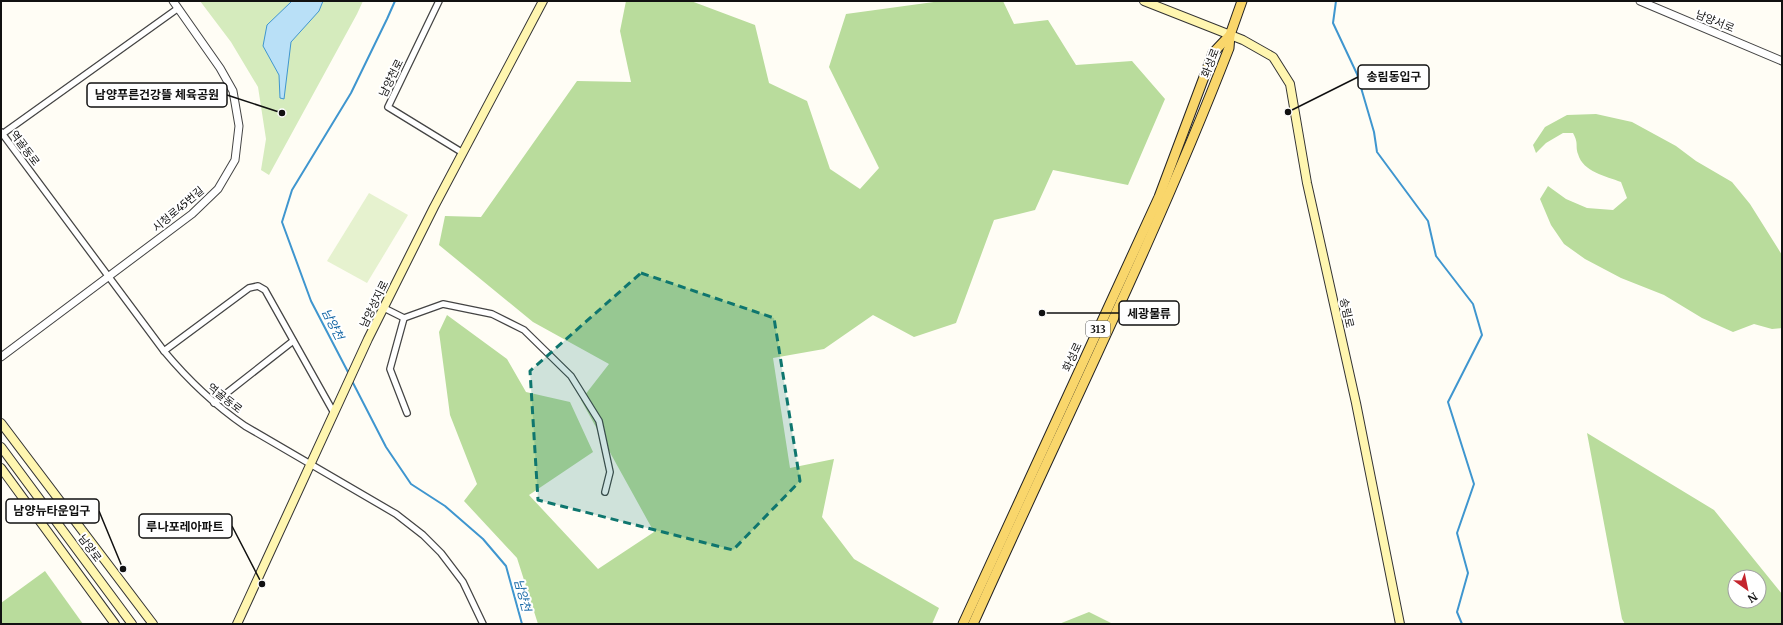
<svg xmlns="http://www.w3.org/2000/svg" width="1783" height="625" font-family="Merriweather,'Noto Sans KR',serif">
<rect width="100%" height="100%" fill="#fffdf5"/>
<!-- green -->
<polygon fill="#d5ebbd" points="200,1 363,1 357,14 269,175 261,170 266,139 258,87 231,42"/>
<!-- forest -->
<g fill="#b9dc9c" fill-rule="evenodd">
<polygon points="626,1 691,1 755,25 769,83 807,101 830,169 860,189 879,168 829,67 846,14 941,1 1003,1 1014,24 1048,20 1076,65 1132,61 1165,99 1128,185 1053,170 1035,210 994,220 956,323 914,337 873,315 824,349 773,358 790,468 834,459 822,517 854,559 939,608 932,624 538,624 517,558 464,501 477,484 450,415 439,332 447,315 507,359 526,392 570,402 593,452 529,495 598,569 654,532 581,400 609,364 533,322 439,245 445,216 481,217 577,81 631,82 620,31"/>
<path d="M 1596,114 L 1632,122 L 1676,146 L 1696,161 L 1732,182 L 1750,204 L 1782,255 L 1782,328 L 1772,329 L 1754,324 L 1733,332 L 1702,318 L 1664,295 L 1621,278 L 1585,259 L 1564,244 L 1551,225 L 1540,199 L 1548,186 L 1566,199 L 1587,208 L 1613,210 L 1627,198 L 1621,182 C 1606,176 1583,172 1578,154 C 1575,145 1579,144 1573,133 L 1563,133 L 1546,143 L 1536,153 L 1533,145 L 1545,127 L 1567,115 Z"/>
<path d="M 1587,433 L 1714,510 L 1782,594 L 1782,624 L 1625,624 L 1622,619 ZM 1735,577 L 1759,577 L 1759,601 L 1735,601 Z"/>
<polygon points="45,571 83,624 1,624 1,603"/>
<polygon points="1089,612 1113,624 1059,624"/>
</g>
<!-- pitch -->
<polygon fill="#e6f2cf" points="369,193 408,215 367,283 327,261"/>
<!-- water -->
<polygon fill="#b9e0f7" stroke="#3f96cf" points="292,1 323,1 319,11 291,42 284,99 280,98 279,75 263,46 267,25"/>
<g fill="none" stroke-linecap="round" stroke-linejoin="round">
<!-- stream -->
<g stroke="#3f96cf" stroke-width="2">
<polyline points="1336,1 1333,23 1357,74 1374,132 1377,152 1428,221 1436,256 1473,304 1482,335 1448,402 1474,484 1457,533 1468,573 1457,612 1462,624"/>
<polyline points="349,374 311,301 282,222 292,190 351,93 387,19 395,1"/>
<polyline points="351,379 386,447 411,484 445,506 483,539 506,566 522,624"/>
</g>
<!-- minor casing -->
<g stroke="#444" stroke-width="8">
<g id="minor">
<polyline points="439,1 388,107 463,153"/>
<path d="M 1,132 L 164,351 C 189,381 213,404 245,426 L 396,514 L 423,535 L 441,553 L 463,582 L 483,624"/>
<polyline points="1,135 177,9"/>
<polyline points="384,308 404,318 443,304 492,314 524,330 571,376 599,421 610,472 605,492"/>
<polyline points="404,318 390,369 407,413"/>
<polyline points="164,351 249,288 258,286 265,290 334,413"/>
<polyline points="214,403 293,341"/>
</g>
</g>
<!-- tertiary casing -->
<g stroke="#444" stroke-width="9">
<g id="tertiary">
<polyline points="1640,1 1782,61"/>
<polyline points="1,357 192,214 218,189 235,160 239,126 233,91 220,68 173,1"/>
</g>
</g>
<!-- secondary casing -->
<g stroke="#333" stroke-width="10">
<g id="secondary">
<polyline points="1144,1 1243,40 1273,57 1290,84 1307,183 1356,403 1400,624"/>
<polyline points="1,423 153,624"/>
<polyline points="1,447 132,624"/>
<polyline points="1,468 115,624"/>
<polyline points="237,624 368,339 434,207 543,1"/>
</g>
</g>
<!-- primary casing -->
<g stroke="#222" stroke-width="11">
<g id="primary">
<polyline points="963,624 1159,197 1213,53 1230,35"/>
<path d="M 973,624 C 1059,432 1153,244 1229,48 L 1230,35 L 1242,1"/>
</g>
</g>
<!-- minor -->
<use href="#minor" stroke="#fff" stroke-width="5.5"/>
<!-- tertiary -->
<use href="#tertiary" stroke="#fff" stroke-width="7"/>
<!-- secondary -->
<use href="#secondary" stroke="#fff6b0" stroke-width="8"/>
<!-- primary -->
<use href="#primary" stroke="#f9d66b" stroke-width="9"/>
</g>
<!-- marked area -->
<path fill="#0f766e" fill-opacity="0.2" stroke="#0f766e" stroke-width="3" stroke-dasharray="8 5" stroke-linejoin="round" d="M 641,273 L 774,318 L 800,481 L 733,550 L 538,500 L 530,371 Z"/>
<g text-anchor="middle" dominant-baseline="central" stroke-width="4" stroke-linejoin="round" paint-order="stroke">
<!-- shield labels -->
<rect fill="#fff" stroke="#585858" stroke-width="1" x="1086" y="321" width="24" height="16" rx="3"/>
<g font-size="10" font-weight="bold" fill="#111">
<text x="1098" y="329">313</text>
</g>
<!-- street labels -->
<g font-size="11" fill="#111" stroke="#fff">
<text transform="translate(1715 21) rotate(22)">남양서로</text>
<text transform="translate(1210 63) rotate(-69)">화성로</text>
<text transform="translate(391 78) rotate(-64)">남양천로</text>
<text transform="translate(25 148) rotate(53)">역골동로</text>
<text transform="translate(178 209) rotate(-40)">시청로45번길</text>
<text transform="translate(374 304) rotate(-64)">남양성지로</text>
<text transform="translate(1347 313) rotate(77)">송림로</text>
<text transform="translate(1072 357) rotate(-65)">화성로</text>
<text transform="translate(225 398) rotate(38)">역골동로</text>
<text transform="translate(90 548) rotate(53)">남양로</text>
</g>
<!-- water labels -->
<g font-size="12" font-style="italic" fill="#1768a6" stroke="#fff">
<text transform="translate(333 324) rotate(63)">남양천</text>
<text transform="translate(523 595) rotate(75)">남양천</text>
</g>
</g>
<!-- callouts -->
<path fill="none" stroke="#111" stroke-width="1.5" d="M1288 112L1358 77M282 113L227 95M1042 313L1119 313M123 569L99 511M262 584L232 526"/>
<g fill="#111" stroke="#fff" stroke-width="1.5">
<circle cx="1288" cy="112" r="4"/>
<circle cx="282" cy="113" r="4"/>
<circle cx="1042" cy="313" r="4"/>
<circle cx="123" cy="569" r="4"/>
<circle cx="262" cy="584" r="4"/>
</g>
<g fill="#fff" stroke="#111" stroke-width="1.5">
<rect x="1358" y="65" width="71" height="24" rx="4"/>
<rect x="87" y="83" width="140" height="24" rx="4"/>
<rect x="1119" y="301" width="60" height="24" rx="4"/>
<rect x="6" y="499" width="93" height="24" rx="4"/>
<rect x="139" y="514" width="93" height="24" rx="4"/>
</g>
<g font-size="12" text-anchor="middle" font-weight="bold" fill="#111">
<text x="1394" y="81">송림동입구</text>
<text x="157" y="99">남양푸른건강뜰 체육공원</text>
<text x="1149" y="318">세광물류</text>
<text x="52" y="515">남양뉴타운입구</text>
<text x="185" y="531">루나포레아파트</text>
</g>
<!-- border -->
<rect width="1783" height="625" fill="none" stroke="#111111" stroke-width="4"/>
<!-- north arrow -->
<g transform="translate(1747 589) rotate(147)"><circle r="19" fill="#ffffff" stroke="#a0a0a0"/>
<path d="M0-3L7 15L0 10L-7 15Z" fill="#c4262e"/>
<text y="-6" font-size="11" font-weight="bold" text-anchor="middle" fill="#111111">N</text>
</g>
</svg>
